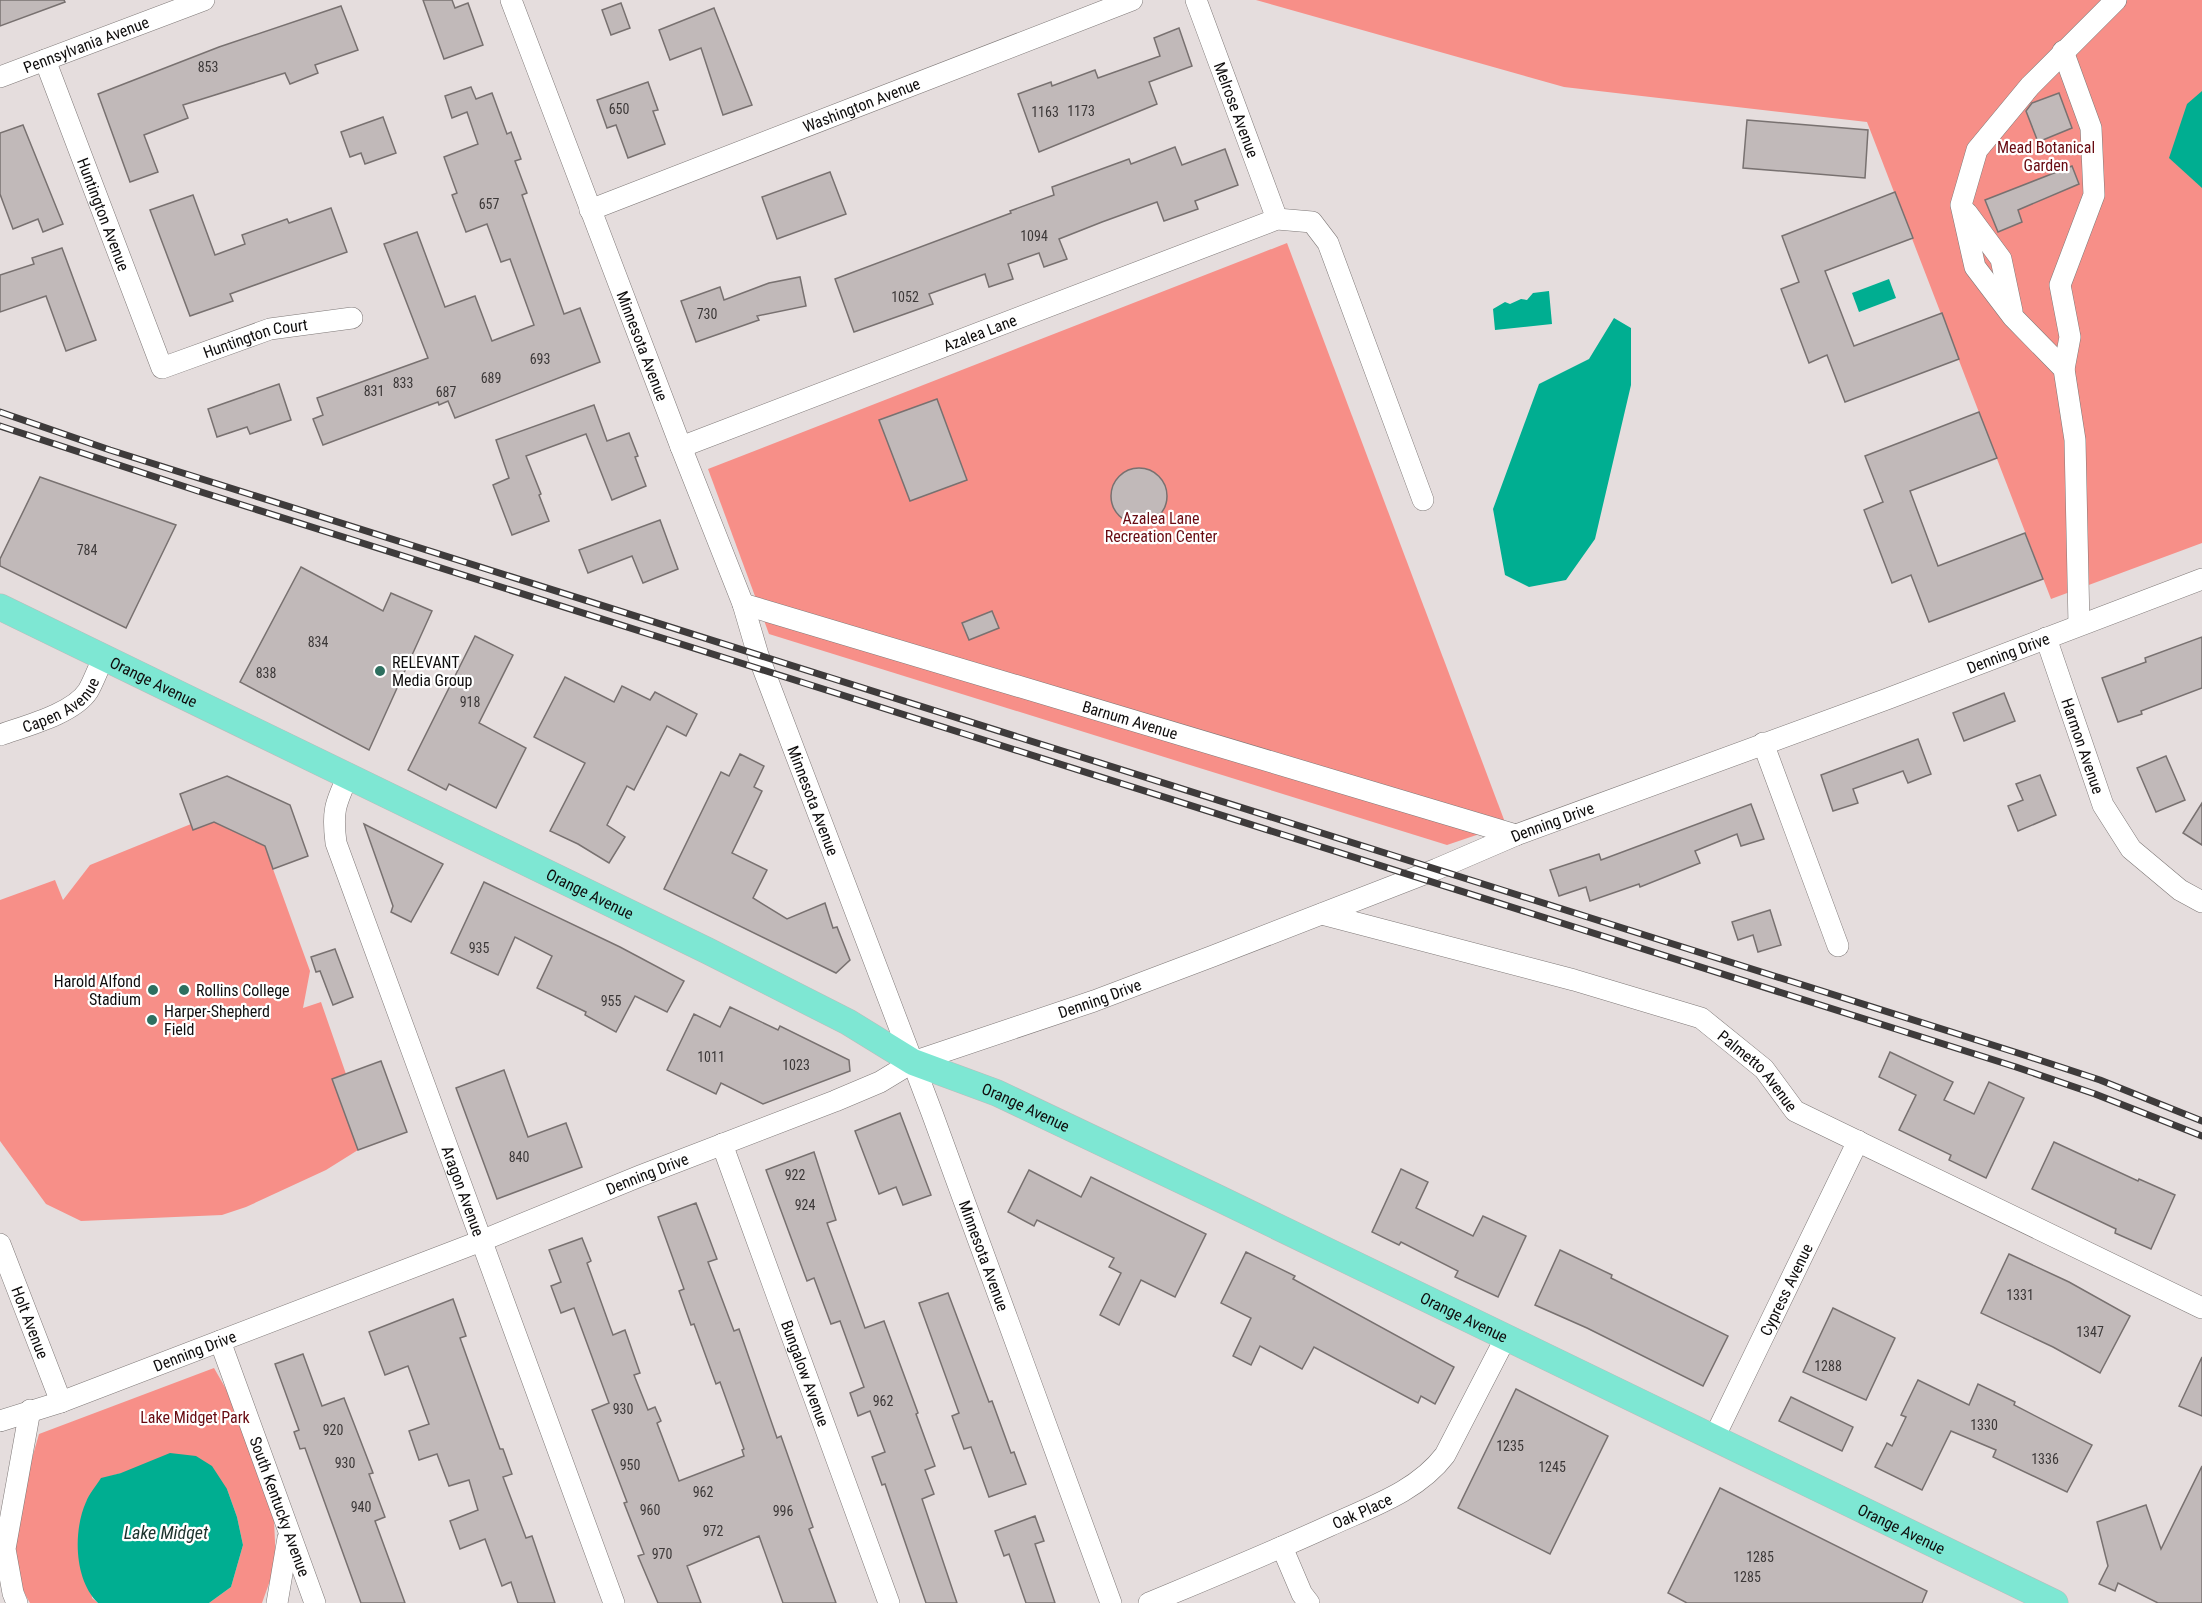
<svg xmlns="http://www.w3.org/2000/svg" width="2202" height="1603" font-family="'Roboto Condensed',sans-serif">
<rect width="100%" height="100%" fill="#e5dddd"/>
<!-- green -->
<g fill="#f78f88">
<polygon points="1256,0 2202,0 2202,543 2051,599 1867,122 1564,87"/>
<polygon points="1287,243 1506,825 1447,845 769,634 708,469"/>
<polygon points="227,776 289,805 308,856 273,869 310,971 303,1008 321,1002 346,1074 332,1079 358,1150 326,1170 246,1207 222,1215 81,1221 46,1204 0,1141 0,900 55,880 63,900 90,865 191,824 180,794"/>
<path d="M 214,1368 L 230,1396 L 274,1520 L 276,1564 L 262,1603 L 209,1603 L 231,1587 L 243,1545 L 237,1517 L 227,1489 L 121,1473 L 101,1479 L 86,1502 L 92,1598 L 98,1603 L 30,1603 C 0,1557 25,1484 39,1434 Z"/>
</g>
<!-- water -->
<g fill="#00ae91">
<polygon points="2202,91 2202,188 2169,158 2187,104"/>
<polygon points="1889,279 1896,298 1859,312 1852,293"/>
<polygon points="1549,291 1552,324 1495,330 1493,309 1505,302 1510,304 1521,299 1527,300 1533,293"/>
<polygon points="1614,318 1631,328 1631,385 1595,539 1566,580 1529,587 1505,575 1493,509 1539,384 1589,359"/>
<path d="M 170,1453 L 196,1456 L 212,1466 L 227,1489 L 237,1517 L 243,1545 L 231,1587 L 209,1603 L 98,1603 C 74,1580 73,1531 86,1502 C 89,1494 96,1486 101,1478 L 121,1473 Z"/>
</g>
<!-- building -->
<g fill="#c1b9b9" stroke="#787170" stroke-width="1.5">
<polygon points="0,0 64,0 65,2 0,26"/>
<polygon points="423,0 452,0 455,8 468,3 483,45 444,59"/>
<polygon points="621,3 630,28 611,35 602,10"/>
<polygon points="341,6 358,50 315,65 318,73 290,84 285,73 183,105 188,118 144,135 158,172 130,182 98,94 219,47"/>
<polygon points="714,8 752,105 723,115 701,48 670,60 659,30"/>
<polygon points="1179,28 1192,66 1149,82 1157,104 1039,152 1018,94 1051,82 1052,86 1095,70 1098,78 1160,56 1154,38"/>
<polygon points="648,82 658,110 653,111 665,144 628,158 616,125 607,128 597,100"/>
<polygon points="471,87 476,99 492,93 507,134 511,132 521,159 515,161 527,193 522,195 564,314 580,308 600,362 455,418 448,401 439,405 438,402 323,445 313,419 323,415 317,398 428,358 384,244 417,232 445,307 475,296 492,341 534,325 510,259 501,262 487,224 466,232 452,195 457,193 444,157 478,144 467,112 452,118 445,96"/>
<polygon points="2059,93 2072,128 2038,142 2026,111 2032,103"/>
<polygon points="383,117 396,153 365,164 361,153 350,157 341,132"/>
<polygon points="1747,120 1868,130 1865,178 1743,168"/>
<polygon points="23,125 63,224 43,232 38,219 13,229 0,194 0,133"/>
<polygon points="1175,147 1182,165 1225,149 1238,185 1195,201 1198,209 1164,221 1157,202 1102,222 1059,239 1067,259 1044,267 1039,253 1008,264 1013,279 989,287 985,274 929,294 933,304 854,332 835,279 1011,213 1010,211 1054,195 1052,187 1129,159 1131,164"/>
<polygon points="2072,166 2079,184 2018,210 2022,222 1998,232 1985,200"/>
<polygon points="830,172 846,214 777,239 762,197"/>
<polygon points="1895,192 1913,238 1825,271 1854,346 1942,313 1959,359 1845,402 1827,355 1809,363 1781,289 1799,282 1782,236"/>
<polygon points="193,195 215,255 245,244 242,235 287,219 289,223 331,208 347,252 230,294 233,301 190,316 150,210"/>
<polygon points="62,248 96,340 66,351 46,296 0,312 0,275 34,264 32,258"/>
<polygon points="800,277 806,306 757,316 759,320 696,342 681,301 720,287 724,300 769,283"/>
<polygon points="279,384 291,420 250,434 247,427 217,437 208,409"/>
<polygon points="937,399 967,480 910,501 879,420"/>
<polygon points="594,405 607,441 629,433 638,456 635,457 646,486 612,500 586,434 526,456 541,494 539,495 549,521 512,535 493,485 509,478 496,440"/>
<polygon points="1979,412 1997,458 1910,491 1938,566 2025,533 2043,579 1929,622 1911,575 1892,583 1864,510 1883,502 1865,456"/>
<circle cx="1139" cy="496" r="28"/>
<polygon points="40,477 176,525 126,628 0,566 0,559"/>
<polygon points="660,520 678,569 643,583 632,556 588,573 579,550"/>
<polygon points="301,567 383,611 391,593 432,611 369,750 240,682"/>
<polygon points="992,611 999,628 969,640 962,623"/>
<polygon points="475,636 513,655 479,723 526,748 496,808 449,784 446,790 408,770"/>
<polygon points="2202,637 2202,688 2141,711 2142,714 2118,722 2102,678 2146,662 2145,658"/>
<polygon points="565,677 614,702 622,686 650,700 655,692 697,714 686,736 667,726 634,790 627,786 607,825 625,837 609,863 578,844 550,831 585,763 534,737"/>
<polygon points="2004,693 2015,721 1964,741 1953,713"/>
<polygon points="1918,739 1931,774 1908,783 1903,771 1853,789 1858,803 1833,811 1821,775"/>
<polygon points="740,754 764,766 754,787 762,791 732,853 767,870 753,898 787,919 825,903 833,928 837,927 850,960 836,973 664,889 721,772 729,776"/>
<polygon points="2166,756 2185,800 2156,812 2137,768"/>
<polygon points="2040,775 2056,815 2018,831 2008,806 2023,800 2016,784"/>
<polygon points="227,776 290,805 308,856 273,869 265,846 214,822 193,830 180,794"/>
<polygon points="2202,803 2202,845 2183,833"/>
<polygon points="1751,804 1764,839 1741,846 1737,834 1695,851 1700,863 1640,887 1639,884 1590,901 1586,887 1559,896 1550,870 1599,854 1601,860"/>
<polygon points="364,824 443,864 411,922 391,912 393,906"/>
<polygon points="484,882 620,947 684,981 667,1012 635,996 616,1032 585,1015 586,1012 537,988 552,956 515,937 498,975 451,953"/>
<polygon points="1770,910 1781,945 1758,952 1753,935 1738,940 1732,922"/>
<polygon points="335,949 353,997 333,1005 320,971 316,972 311,957"/>
<polygon points="730,1007 778,1030 780,1026 849,1060 850,1071 763,1104 721,1083 716,1094 667,1070 694,1014 720,1027"/>
<polygon points="1890,1052 1953,1082 1944,1100 1974,1114 1989,1082 2024,1098 1986,1178 1949,1160 1951,1155 1899,1130 1916,1095 1879,1077"/>
<polygon points="381,1061 407,1132 358,1150 332,1079"/>
<polygon points="504,1070 528,1137 566,1123 582,1167 497,1199 456,1088"/>
<polygon points="900,1113 931,1195 903,1205 896,1187 879,1194 855,1131"/>
<polygon points="2054,1142 2138,1181 2139,1179 2175,1195 2151,1249 2115,1233 2116,1229 2032,1189"/>
<polygon points="814,1152 836,1220 827,1223 865,1328 884,1321 918,1413 916,1414 935,1466 925,1470 934,1494 922,1499 957,1603 926,1603 885,1484 882,1485 872,1457 885,1452 870,1411 858,1416 850,1393 864,1387 840,1321 831,1324 814,1278 807,1281 766,1170"/>
<polygon points="1401,1169 1428,1182 1416,1208 1473,1236 1483,1216 1526,1236 1498,1297 1455,1277 1458,1271 1401,1242 1399,1245 1372,1232"/>
<polygon points="1029,1170 1081,1197 1091,1177 1206,1234 1175,1297 1141,1280 1119,1325 1100,1315 1121,1273 1109,1267 1114,1258 1037,1220 1034,1226 1008,1212"/>
<polygon points="696,1203 717,1259 708,1262 734,1331 739,1329 777,1438 781,1436 813,1527 809,1529 836,1603 783,1603 759,1536 687,1566 701,1603 658,1603 638,1556 644,1554 624,1503 627,1502 592,1410 609,1403 574,1308 561,1313 551,1286 561,1282 549,1250 582,1238 591,1261 587,1263 613,1335 625,1330 640,1373 634,1375 648,1410 655,1407 661,1421 657,1423 679,1481 744,1456 742,1450 744,1449 720,1382 716,1384 694,1324 691,1325 679,1291 684,1289 658,1217"/>
<polygon points="1560,1250 1612,1275 1611,1278 1728,1336 1703,1386 1587,1328 1535,1305"/>
<polygon points="1246,1252 1295,1276 1293,1279 1454,1367 1435,1404 1421,1396 1418,1403 1314,1347 1302,1369 1260,1346 1251,1365 1233,1356 1251,1318 1221,1303"/>
<polygon points="2009,1254 2069,1282 2130,1316 2100,1373 2053,1347 1981,1313"/>
<polygon points="948,1293 989,1402 992,1401 1011,1453 1014,1452 1026,1484 989,1497 971,1447 964,1449 952,1416 959,1413 919,1303"/>
<polygon points="453,1299 466,1336 460,1338 500,1449 503,1449 512,1474 503,1477 526,1538 532,1536 555,1603 518,1603 511,1582 502,1586 485,1539 460,1549 450,1521 478,1510 469,1480 449,1486 437,1454 419,1460 409,1431 429,1424 408,1366 385,1375 369,1332"/>
<polygon points="1833,1308 1895,1338 1866,1400 1803,1372"/>
<polygon points="303,1354 322,1406 344,1398 373,1473 369,1474 385,1517 375,1521 405,1603 361,1603 305,1448 300,1449 294,1432 299,1430 275,1364"/>
<polygon points="2202,1357 2202,1416 2179,1406"/>
<polygon points="1918,1380 1969,1405 1978,1384 2015,1402 2014,1405 2092,1445 2067,1492 1993,1457 1996,1450 1951,1431 1922,1490 1875,1467 1887,1443 1892,1446 1906,1417 1901,1415"/>
<polygon points="1516,1389 1608,1436 1550,1554 1458,1508"/>
<polygon points="1791,1397 1853,1427 1842,1451 1779,1421"/>
<polygon points="2202,1466 2202,1603 2158,1603 2118,1583 2115,1591 2099,1584 2108,1566 2097,1522 2146,1505 2161,1549"/>
<polygon points="1720,1488 1927,1591 1922,1603 1687,1603 1668,1593"/>
<polygon points="1035,1516 1044,1541 1035,1544 1055,1603 1026,1603 1009,1554 1004,1556 995,1531"/>
</g>
<g fill="none" stroke-linecap="round" stroke-linejoin="round">
<!-- minor casing -->
<g stroke="#7e7877" stroke-width="22">
<g id="minor">
<path id="s1" d="M 511,0 L 681,447 L 743,604 L 758,655 L 932,1113 L 1111,1603"/>
<path id="s2" d="M 1196,0 L 1277,219"/>
<polyline points="2063,51 2091,128 2094,195 2060,285 2070,337 2064,369"/>
<path id="s3" d="M 45,60 L 162,368 L 270,329 L 352,318"/>
<path id="s4" d="M 0,77 L 204,0"/>
<path id="s5" d="M 590,210 L 1132,0"/>
<polyline points="1967,213 2001,259 2012,311"/>
<path id="s6" d="M 681,447 L 1277,219 L 1312,222 L 1328,243 L 1423,500"/>
<path id="s7" d="M 743,604 L 1516,835"/>
<polyline points="2079,625 2075,440 2064,369 2013,317 1975,267 1961,205 1977,150 2030,86 2116,0"/>
<path id="s8" d="M 2046,638 L 2103,805 L 2131,849 L 2180,890 L 2202,902"/>
<path id="s9" d="M 0,735 C 25,726 73,714 88,691 C 94,681 98,668 104,657"/>
<polyline points="1763,743 1838,946"/>
<path id="s10" d="M 348,776 C 335,804 332,812 336,843 L 614,1603"/>
<path id="s11" d="M 1322,914 L 1574,980 L 1701,1018 L 1764,1069 L 1795,1111 L 2202,1308"/>
<path id="s12" d="M 722,1144 L 889,1603"/>
<path id="s13" d="M 0,1244 L 61,1402"/>
<path id="s14" d="M 220,1341 L 315,1603"/>
<path id="s15" d="M 0,1421 L 61,1402 L 481,1241 L 640,1176 L 835,1101 L 880,1082 L 913,1062 L 1094,1001 L 1213,956 L 1437,869 L 1516,835 L 1887,699 L 2202,579"/>
<path id="s16" d="M 1714,1438 L 1858,1141"/>
<polyline points="1282,1547 1302,1594 1309,1603"/>
<polyline points="17,1603 13,1593 5,1549 30,1410"/>
<polyline points="277,1603 288,1538"/>
<path id="s17" d="M 1149,1603 C 1209,1578 1270,1553 1329,1526 C 1370,1507 1417,1492 1445,1455 L 1506,1337"/>
</g>
</g>
<!-- major casing -->
<g stroke="#bcbbbb" stroke-width="27">
<g id="major">
<path id="s18" d="M 0,607 L 708,951 L 848,1022 L 913,1062 L 997,1093 L 1216,1197 L 2055,1603"/>
</g>
</g>
<!-- minor -->
<use href="#minor" stroke="#fff" stroke-width="21"/>
<!-- major -->
<use href="#major" stroke="#7ee7d3" stroke-width="26"/>
<!-- rail casing -->
<g stroke="#3e3b3b" stroke-width="7">
<g id="rail">
<polyline points="0,412 110,450 2021,1054 2100,1080 2202,1121"/>
<polyline points="0,426 198,491 2016,1067 2095,1094 2202,1136"/>
</g>
</g>
<!-- rail -->
<use href="#rail" stroke="#fff" stroke-width="4.5" stroke-dasharray="14" stroke-linecap="butt"/>
</g>
<!-- markers -->
<g fill="#2d6f5f" stroke="#fff" stroke-width="2">
<circle cx="380" cy="671" r="6"/>
<circle cx="153" cy="990" r="6"/>
<circle cx="184" cy="990" r="6"/>
<circle cx="152" cy="1020" r="6"/>
</g>
<g text-anchor="middle" dominant-baseline="central" stroke-width="4.5" stroke-linejoin="round" paint-order="stroke">
<!-- number labels -->
<g font-size="14" fill="#3c3838">
<text x="208" y="67">853</text>
<text x="619" y="109">650</text>
<text x="1081" y="111">1173</text>
<text x="1045" y="112">1163</text>
<text x="489" y="204">657</text>
<text x="1034" y="236">1094</text>
<text x="905" y="297">1052</text>
<text x="707" y="314">730</text>
<text x="540" y="359">693</text>
<text x="491" y="378">689</text>
<text x="403" y="383">833</text>
<text x="374" y="391">831</text>
<text x="446" y="392">687</text>
<text x="87" y="550">784</text>
<text x="318" y="642">834</text>
<text x="266" y="673">838</text>
<text x="470" y="702">918</text>
<text x="479" y="948">935</text>
<text x="611" y="1001">955</text>
<text x="711" y="1057">1011</text>
<text x="796" y="1065">1023</text>
<text x="519" y="1157">840</text>
<text x="795" y="1175">922</text>
<text x="805" y="1205">924</text>
<text x="2020" y="1295">1331</text>
<text x="2090" y="1332">1347</text>
<text x="1828" y="1366">1288</text>
<text x="883" y="1401">962</text>
<text x="623" y="1409">930</text>
<text x="1984" y="1425">1330</text>
<text x="333" y="1430">920</text>
<text x="1510" y="1446">1235</text>
<text x="2045" y="1459">1336</text>
<text x="345" y="1463">930</text>
<text x="630" y="1465">950</text>
<text x="1552" y="1467">1245</text>
<text x="703" y="1492">962</text>
<text x="361" y="1507">940</text>
<text x="650" y="1510">960</text>
<text x="783" y="1511">996</text>
<text x="713" y="1531">972</text>
<text x="662" y="1554">970</text>
<text x="1760" y="1557">1285</text>
<text x="1747" y="1577">1285</text>
</g>
<!-- street labels -->
<g font-size="16" fill="#0f0d0d" stroke="#fff">
<text stroke="none"><textPath href="#s4" startOffset="92">Pennsylvania Avenue</textPath></text>
<text stroke="none"><textPath href="#s5" startOffset="291">Washington Avenue</textPath></text>
<text stroke="none"><textPath href="#s2" startOffset="117">Melrose Avenue</textPath></text>
<text stroke="none"><textPath href="#s3" startOffset="165">Huntington Avenue</textPath></text>
<text stroke="none"><textPath href="#s6" startOffset="320">Azalea Lane</textPath></text>
<text stroke="none"><textPath href="#s3" startOffset="428">Huntington Court</textPath></text>
<text stroke="none"><textPath href="#s1" startOffset="370">Minnesota Avenue</textPath></text>
<text stroke="none"><textPath href="#s15" startOffset="2151">Denning Drive</textPath></text>
<text stroke="none"><textPath href="#s18" startOffset="171">Orange Avenue</textPath></text>
<text stroke="none"><textPath href="#s9" startOffset="69">Capen Avenue</textPath></text>
<text stroke="none"><textPath href="#s7" startOffset="404">Barnum Avenue</textPath></text>
<text stroke="none"><textPath href="#s8" startOffset="114">Harmon Avenue</textPath></text>
<text stroke="none"><textPath href="#s1" startOffset="856">Minnesota Avenue</textPath></text>
<text stroke="none"><textPath href="#s15" startOffset="1665">Denning Drive</textPath></text>
<text stroke="none"><textPath href="#s18" startOffset="656">Orange Avenue</textPath></text>
<text stroke="none"><textPath href="#s15" startOffset="1179">Denning Drive</textPath></text>
<text stroke="none"><textPath href="#s11" startOffset="471">Palmetto Avenue</textPath></text>
<text stroke="none"><textPath href="#s18" startOffset="1142">Orange Avenue</textPath></text>
<text stroke="none"><textPath href="#s15" startOffset="693">Denning Drive</textPath></text>
<text stroke="none"><textPath href="#s10" startOffset="440">Aragon Avenue</textPath></text>
<text stroke="none"><textPath href="#s1" startOffset="1342">Minnesota Avenue</textPath></text>
<text stroke="none"><textPath href="#s16" startOffset="165">Cypress Avenue</textPath></text>
<text stroke="none"><textPath href="#s18" startOffset="1628">Orange Avenue</textPath></text>
<text stroke="none"><textPath href="#s13" startOffset="84">Holt Avenue</textPath></text>
<text stroke="none"><textPath href="#s15" startOffset="207">Denning Drive</textPath></text>
<text stroke="none"><textPath href="#s12" startOffset="244">Bungalow Avenue</textPath></text>
<text stroke="none"><textPath href="#s14" startOffset="176">South Kentucky Avenue</textPath></text>
<text stroke="none"><textPath href="#s17" startOffset="232">Oak Place</textPath></text>
<text stroke="none"><textPath href="#s18" startOffset="2114">Orange Avenue</textPath></text>
</g>
<!-- park labels -->
<g font-size="16" fill="#680a11" stroke="#fff">
<text x="2046" y="147">Mead Botanical<tspan x="2046" dy="18">Garden</tspan></text>
<text x="1161" y="518">Azalea Lane<tspan x="1161" dy="18">Recreation Center</tspan></text>
<text x="195" y="1417">Lake Midget Park</text>
</g>
<!-- poi labels -->
<g font-size="16" fill="#0f0d0d" stroke="#fff" text-anchor="start">
<text x="392" y="662">RELEVANT<tspan x="392" dy="18">Media Group</tspan></text>
<text x="141" y="981" text-anchor="end">Harold Alfond<tspan x="141" dy="18">Stadium</tspan></text>
<text x="196" y="990">Rollins College</text>
<text x="164" y="1011">Harper-Shepherd<tspan x="164" dy="18">Field</tspan></text>
</g>
<!-- water labels -->
<g font-size="18" font-style="italic" fill="#1b322c" stroke="#fff">
<text x="166" y="1532">Lake Midget</text>
</g>
</g>
</svg>
